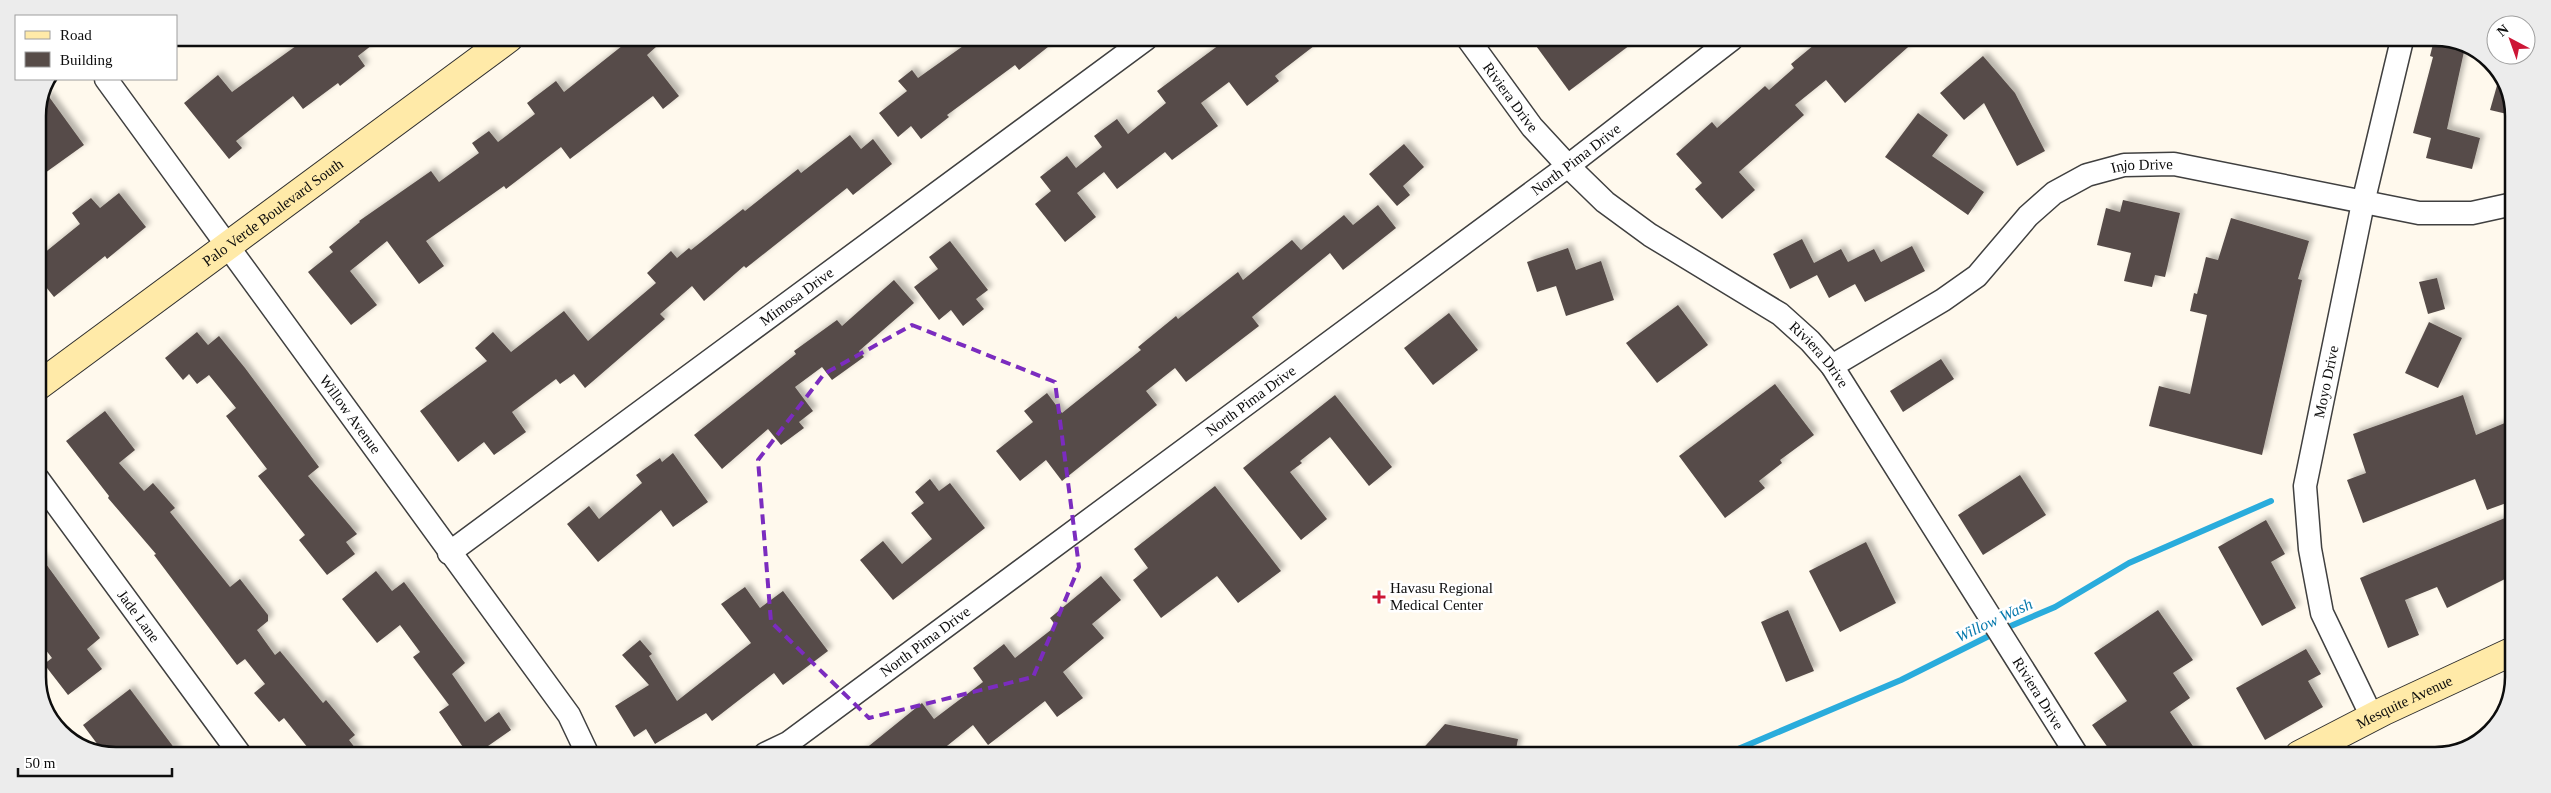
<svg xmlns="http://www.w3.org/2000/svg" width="2551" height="793" font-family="'Times New Roman',serif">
<defs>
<filter id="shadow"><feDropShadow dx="4.5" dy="-4.5" stdDeviation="2.5" flood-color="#0004"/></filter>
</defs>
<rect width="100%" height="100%" fill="#fff9ed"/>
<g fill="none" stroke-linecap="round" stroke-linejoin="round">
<!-- stream -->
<polyline stroke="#2aacdc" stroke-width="6" points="1724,755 1901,680 1999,631 2055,607 2129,563 2271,501"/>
</g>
<!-- building -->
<g fill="#574c48" filter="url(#shadow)">
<polygon points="307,38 381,38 358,56 365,66 340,86 338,83 303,109 293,96 236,141 242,148 229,159 184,103 218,75 232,92"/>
<polygon points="632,38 666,38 647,55 679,96 663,109 653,96 570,159 561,147 506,189 504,186 426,241 444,266 419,284 387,241 350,271 377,305 351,325 308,272 333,252 329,247 360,222 359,221 431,171 439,182 479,153 472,143 489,131 498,142 535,114 527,103 556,81 564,92"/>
<polygon points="973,39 1058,39 1019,70 1015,65 947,115 949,117 921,139 911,126 898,137 879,113 907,91 898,81 912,70 918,78"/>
<polygon points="1227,39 1323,39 1275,76 1279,81 1247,106 1229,82 1201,103 1218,126 1172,160 1165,152 1117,189 1104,172 1077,193 1096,217 1065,242 1035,204 1051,191 1040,177 1067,156 1076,168 1102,147 1094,136 1117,119 1128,134 1166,103 1157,91"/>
<polygon points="1531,39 1638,39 1569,91"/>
<polygon points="1820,40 1916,40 1845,103 1826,80 1795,105 1804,115 1739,172 1755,190 1722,219 1695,189 1702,183 1676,154 1712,122 1717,128 1765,86 1769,90 1794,68 1791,64"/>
<polygon points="2434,40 2455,40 2465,47 2447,129 2480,138 2472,169 2426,158 2431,138 2413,133 2433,57 2430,56"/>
<polygon points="1983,56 2015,93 2045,151 2017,166 1984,103 1964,120 1940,93"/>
<polygon points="2500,75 2510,102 2507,114 2490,110"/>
<polygon points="47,94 84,145 45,173 38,162 38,116"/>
<polygon points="1918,113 1948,135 1932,156 1984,192 1968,215 1885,157"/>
<polygon points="850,135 861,149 873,139 892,164 853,195 847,188 746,268 744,266 704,301 692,286 660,314 665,319 585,388 574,374 560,384 556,379 512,412 526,432 494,455 484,442 458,462 420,411 487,361 475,348 493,332 511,352 564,311 588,341 656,283 647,273 671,251 677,258 689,248 691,250 743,209 745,211 798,169 801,173"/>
<polygon points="1404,144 1424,167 1403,186 1410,195 1397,206 1369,174"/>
<polygon points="119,193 146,227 107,259 105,256 54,297 38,277 38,258 80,224 72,213 91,198 100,208"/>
<polygon points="2123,200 2180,213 2165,277 2155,275 2152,287 2124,281 2131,253 2097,245 2106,208 2120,212"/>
<polygon points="1378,205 1396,228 1343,270 1330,253 1252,317 1259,326 1186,382 1175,368 1146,391 1157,405 1062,481 1046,460 1020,481 996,451 1033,422 1024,411 1047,393 1062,413 1141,350 1138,347 1176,316 1178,319 1238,272 1243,280 1292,240 1301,250 1344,215 1353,225"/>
<polygon points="2231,218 2309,241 2298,279 2302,280 2262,455 2149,426 2159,386 2190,394 2207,315 2190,311 2194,293 2197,294 2206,257 2218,260"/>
<polygon points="1802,239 1814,263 1841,249 1848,262 1874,249 1881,262 1912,246 1925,271 1865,302 1855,284 1829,298 1817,275 1790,289 1773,254"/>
<polygon points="950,241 988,290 976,299 984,309 963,326 951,310 939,320 914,287 938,269 929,257"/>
<polygon points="1568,248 1576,270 1601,261 1614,300 1566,316 1556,286 1537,292 1527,262"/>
<polygon points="2437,278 2445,309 2428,314 2419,282"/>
<polygon points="894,280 914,303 859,351 864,357 832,380 822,367 795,387 813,411 799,422 804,428 781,445 768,429 722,469 694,435 796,354 794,351 837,320 842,326"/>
<polygon points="1678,305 1708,345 1657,383 1626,343"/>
<polygon points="1449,313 1478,350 1433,385 1404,348"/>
<polygon points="2429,322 2462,338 2438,388 2405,373"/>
<polygon points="197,332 208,345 219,336 245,368 319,467 308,476 357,534 346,542 355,554 327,575 299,540 305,535 258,476 267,469 226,416 236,408 209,375 197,384 189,374 183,380 165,358"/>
<polygon points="1941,359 1954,379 1903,412 1890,391"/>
<polygon points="1775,384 1814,435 1780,460 1782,463 1759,481 1765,488 1725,518 1679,456"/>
<polygon points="1335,395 1392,467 1369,486 1330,437 1300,461 1302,463 1290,472 1327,519 1301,540 1243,468"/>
<polygon points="2463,395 2476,435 2512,420 2512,501 2487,510 2475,479 2363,523 2347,480 2366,473 2353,434"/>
<polygon points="105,411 135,450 119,463 144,491 153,483 175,508 170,512 230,587 240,579 268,615 268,621 257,630 275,655 280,651 323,703 326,700 355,735 349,740 359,753 312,753 284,718 279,722 254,693 265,684 245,659 237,665 154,555 156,554 108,498 109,496 66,441"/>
<polygon points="673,453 708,502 673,527 661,510 598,562 567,524 589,506 599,519 642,483 636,475 660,458 662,462"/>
<polygon points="2020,475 2046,515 1983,555 1958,515"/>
<polygon points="930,479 939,491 950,483 985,528 893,600 860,560 883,541 902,564 932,539 911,513 924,503 915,492"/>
<polygon points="1215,486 1281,571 1238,603 1217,576 1161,618 1133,580 1148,568 1134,549"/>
<polygon points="2505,518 2511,533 2511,576 2447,608 2437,587 2405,600 2419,635 2388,648 2360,578"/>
<polygon points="2266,520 2285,554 2271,562 2296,608 2262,626 2218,547"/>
<polygon points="1866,542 1896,603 1840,632 1809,571"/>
<polygon points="38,553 100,638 87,649 102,669 68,695 44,664 52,658 38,640"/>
<polygon points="376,571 392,591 404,582 465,663 452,674 485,722 499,712 511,730 478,753 467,753 439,712 449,705 413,657 420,652 400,625 377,643 342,599"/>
<polygon points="1101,576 1121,600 1092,624 1104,638 1063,672 1083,698 1057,717 1045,701 988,745 973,725 937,754 859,754 922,703 934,719 983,682 973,668 1004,644 1015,658 1056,626 1050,618"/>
<polygon points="745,587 760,608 783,591 828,651 783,685 774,673 712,721 706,713 655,744 646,729 634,737 615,706 649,685 622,655 640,640 652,654 649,656 677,701 751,643 721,604"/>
<polygon points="1788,610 1814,671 1786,682 1761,622"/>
<polygon points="2158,610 2193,660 2173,673 2190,698 2170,712 2199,755 2113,755 2092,725 2127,701 2094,653"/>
<polygon points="2306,649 2321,674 2308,681 2323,707 2265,740 2236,688"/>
<polygon points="130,689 178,753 104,753 83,725"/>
<polygon points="1445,724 1518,739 1515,754 1418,754"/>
</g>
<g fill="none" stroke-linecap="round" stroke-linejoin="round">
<!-- street casing -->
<g stroke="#404040" stroke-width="25">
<g id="street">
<path id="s1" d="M 1468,39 L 1532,127 L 1568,166 L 1605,202 L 1650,235 L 1780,314 L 1810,341 L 1832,366 L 2077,755"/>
<path id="s2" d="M 106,79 L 569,715 L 587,753"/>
<path id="s3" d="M 1832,366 L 1943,300 L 1977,276 L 2028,216 L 2054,193 L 2087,175 L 2124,165 L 2174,164 L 2419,213 L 2472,213 L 2513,204"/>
<path id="s4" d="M 38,479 L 239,753"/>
<path id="s5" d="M 449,553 L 1146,39"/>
<path id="s6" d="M 2372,717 L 2322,613 L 2310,549 L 2305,486 L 2363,203 L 2402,40"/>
<path id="s7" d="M 765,754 L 788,743 L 1568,166 L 1732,39"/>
</g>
</g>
<!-- secondary casing -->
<g stroke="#2f2f2f" stroke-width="30">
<g id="secondary">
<path id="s8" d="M 38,386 L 509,38"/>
<path id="s9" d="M 2299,755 L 2384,711 L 2511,652"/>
</g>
</g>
<!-- street -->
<use href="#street" stroke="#fff" stroke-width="22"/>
<!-- secondary -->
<use href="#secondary" stroke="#ffeaa8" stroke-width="28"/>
</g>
<!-- marked area -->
<path fill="none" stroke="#7b2cbf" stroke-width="4" stroke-dasharray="10 6" stroke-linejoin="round" d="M 912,325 L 1055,382 L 1079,567 L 1033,677 L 869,718 L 771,622 L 758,460 L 824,374 Z"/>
<!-- markers -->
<path fill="#cd1636" stroke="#fff" stroke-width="2" d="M1376.5 589.5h5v5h5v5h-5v5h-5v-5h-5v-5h5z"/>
<g text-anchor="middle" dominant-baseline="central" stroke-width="5" stroke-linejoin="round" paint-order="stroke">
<!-- street labels -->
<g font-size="15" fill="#0d0d0d" stroke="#fff">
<text stroke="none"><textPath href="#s1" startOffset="72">Riviera Drive</textPath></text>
<text stroke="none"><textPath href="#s7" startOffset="1006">North Pima Drive</textPath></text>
<text stroke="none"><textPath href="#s3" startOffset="378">Injo Drive</textPath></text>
<text stroke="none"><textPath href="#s8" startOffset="292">Palo Verde Boulevard South</textPath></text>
<text stroke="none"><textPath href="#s5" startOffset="432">Mimosa Drive</textPath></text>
<text stroke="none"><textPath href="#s1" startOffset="478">Riviera Drive</textPath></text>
<text stroke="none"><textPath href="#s6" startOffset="350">Moyo Drive</textPath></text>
<text stroke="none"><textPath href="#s7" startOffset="601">North Pima Drive</textPath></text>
<text stroke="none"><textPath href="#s2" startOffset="415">Willow Avenue</textPath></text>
<text stroke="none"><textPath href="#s4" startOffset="170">Jade Lane</textPath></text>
<text stroke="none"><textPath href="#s7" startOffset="196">North Pima Drive</textPath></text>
<text stroke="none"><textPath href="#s1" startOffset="882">Riviera Drive</textPath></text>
<text stroke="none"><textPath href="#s9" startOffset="118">Mesquite Avenue</textPath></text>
</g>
<!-- poi labels -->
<g font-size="15" fill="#0d0d0d" stroke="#fff" text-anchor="start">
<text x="1390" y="588">Havasu Regional<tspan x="1390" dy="17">Medical Center</tspan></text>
</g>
<!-- water labels -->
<g font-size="16" font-style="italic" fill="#087aad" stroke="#fff">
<text transform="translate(1994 620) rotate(-25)">Willow Wash</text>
</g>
</g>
<!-- crop -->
<path d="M0 0H2551V793H0ZM116 46H2435A70 70 0 0 1 2505 116V677A70 70 0 0 1 2435 747H116A70 70 0 0 1 46 677V116A70 70 0 0 1 116 46Z" fill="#ececec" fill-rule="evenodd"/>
<path fill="none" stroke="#0d0d0d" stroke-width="2.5" d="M116 46H2435A70 70 0 0 1 2505 116V677A70 70 0 0 1 2435 747H116A70 70 0 0 1 46 677V116A70 70 0 0 1 116 46Z"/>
<!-- legend -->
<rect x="15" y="15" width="162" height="65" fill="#ffffff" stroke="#9e9e9e"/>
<rect x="25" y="31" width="25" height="8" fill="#ffeaa8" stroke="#9e9e9e"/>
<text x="60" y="40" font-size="15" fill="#0d0d0d">Road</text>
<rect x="25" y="52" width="25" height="15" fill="#574c48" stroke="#9e9e9e"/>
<text x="60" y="65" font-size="15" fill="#0d0d0d">Building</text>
<!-- north arrow -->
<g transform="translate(2511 40) rotate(319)"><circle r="24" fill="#ffffff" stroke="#9e9e9e"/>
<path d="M0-4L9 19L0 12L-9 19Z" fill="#cd1636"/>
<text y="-8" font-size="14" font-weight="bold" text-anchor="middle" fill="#0d0d0d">N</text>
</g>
<!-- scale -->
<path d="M18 768v8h154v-8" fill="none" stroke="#0d0d0d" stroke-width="2.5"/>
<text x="25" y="768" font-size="15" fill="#0d0d0d" stroke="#ffffff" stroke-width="4" paint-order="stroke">50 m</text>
</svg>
